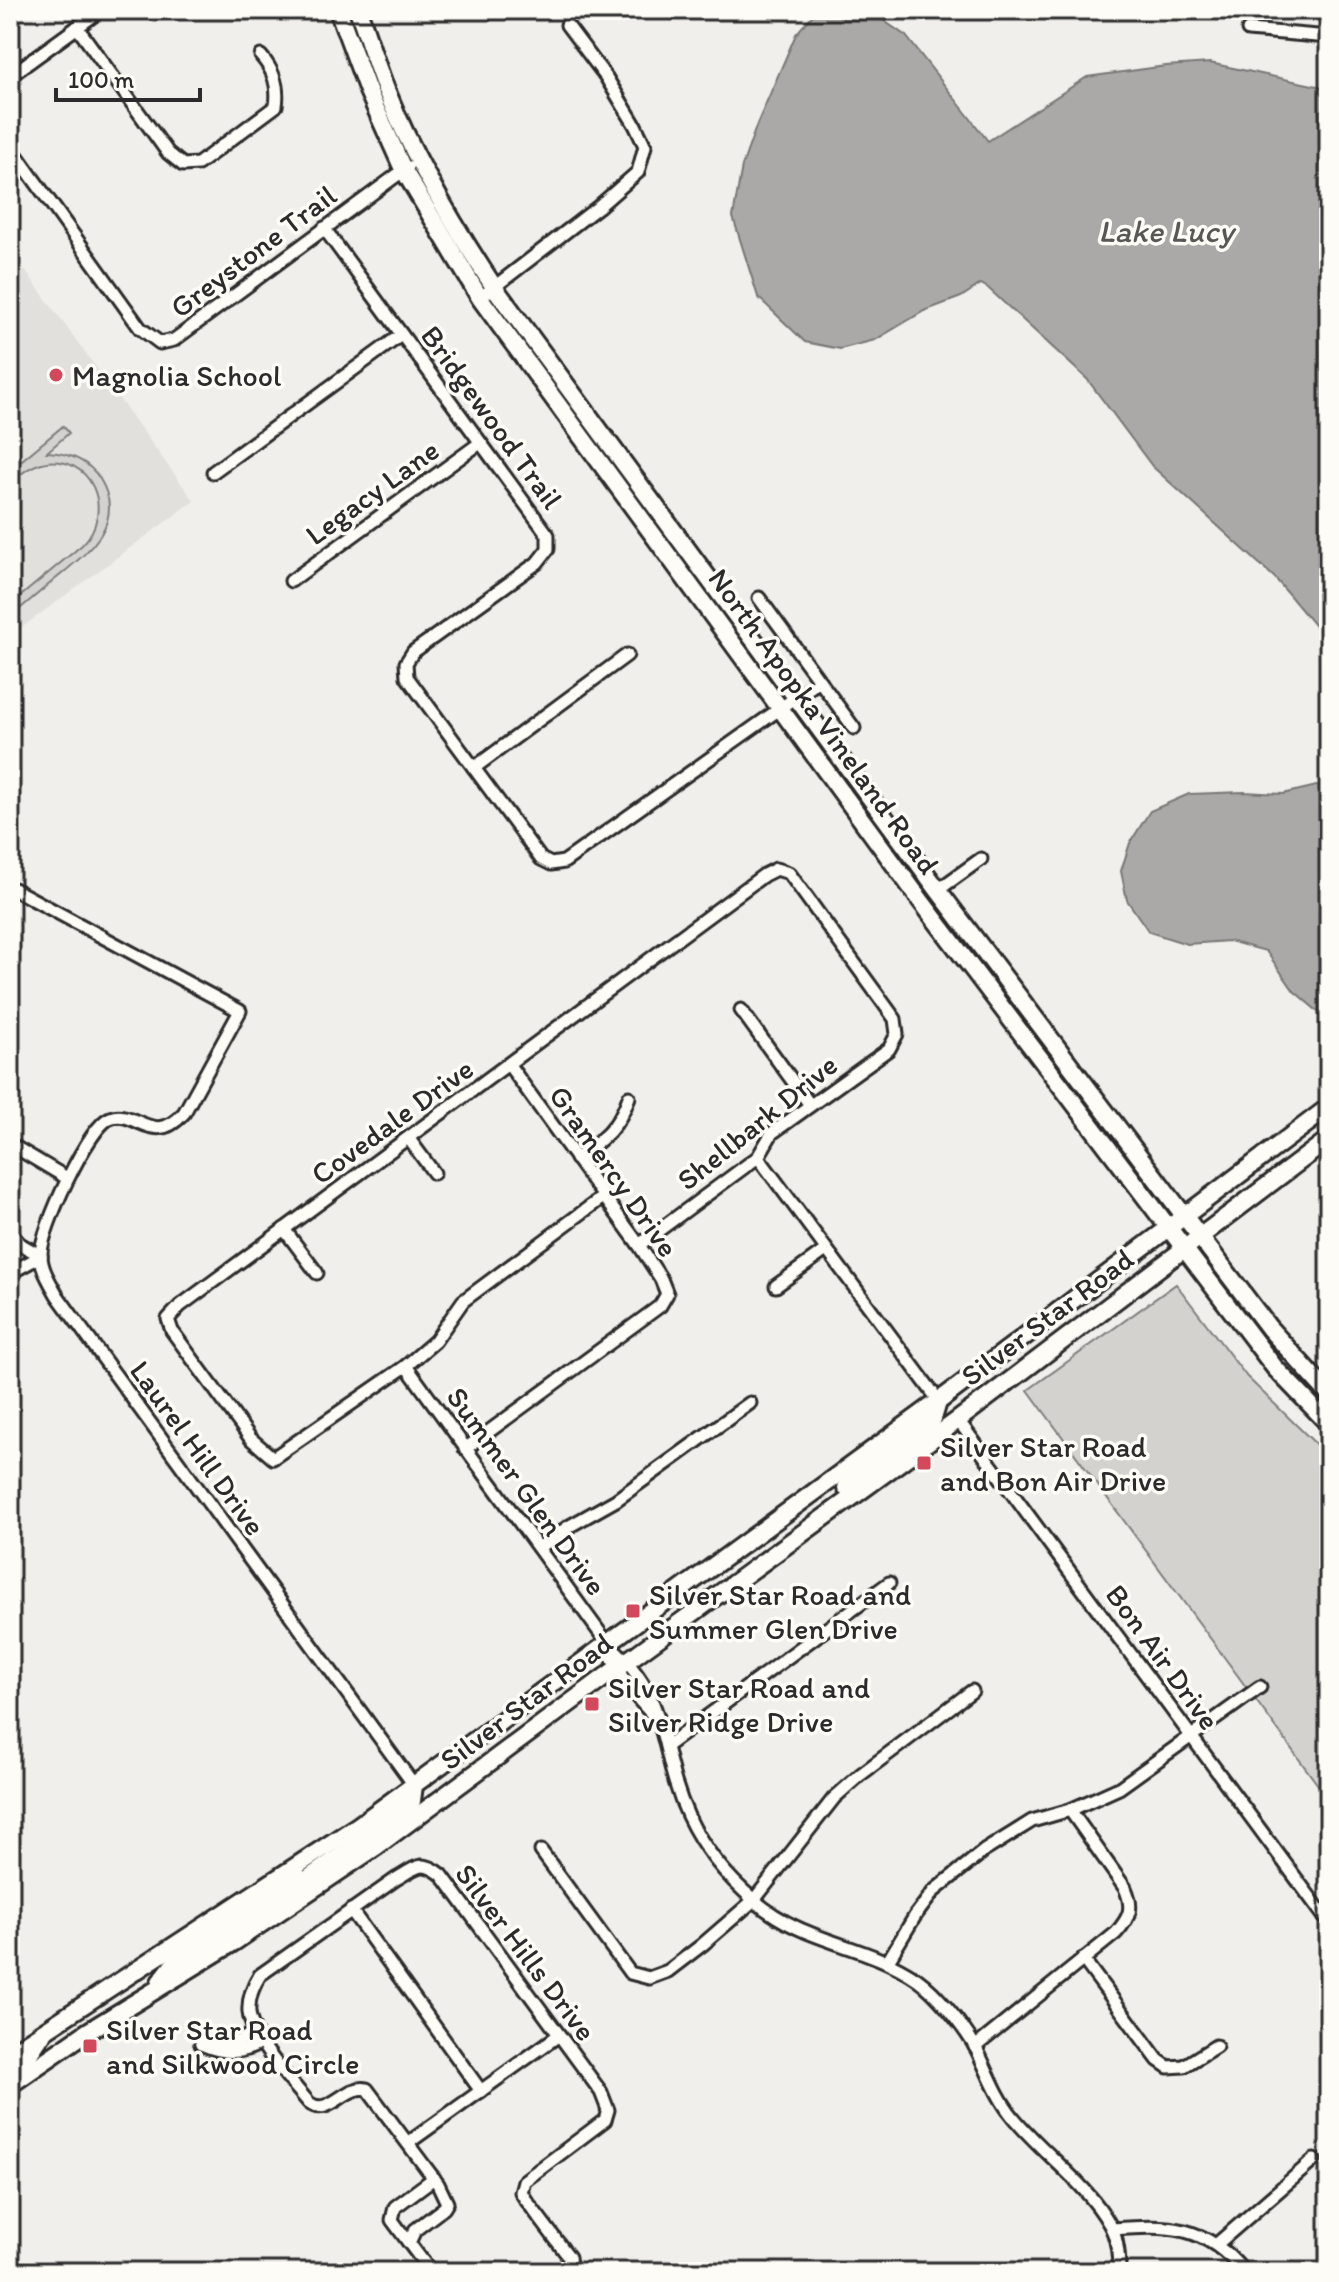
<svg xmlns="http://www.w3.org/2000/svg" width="1339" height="2282" font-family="Itim,sans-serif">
<rect width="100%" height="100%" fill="#f0efeb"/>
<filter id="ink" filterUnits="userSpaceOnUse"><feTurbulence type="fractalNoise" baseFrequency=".0125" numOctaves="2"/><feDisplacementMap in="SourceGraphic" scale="16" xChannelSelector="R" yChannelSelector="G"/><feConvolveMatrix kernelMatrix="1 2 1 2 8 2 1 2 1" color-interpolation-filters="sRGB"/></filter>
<g filter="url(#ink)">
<!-- built -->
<polygon fill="#e1e0dc" points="10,250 194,501 10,636"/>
<!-- green -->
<g fill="#d3d2cf" stroke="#7f7e7d" stroke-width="2">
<path d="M 63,426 L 69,433 L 47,452 C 68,453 88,460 100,479 C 127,523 88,552 58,577 C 42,590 26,604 10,617 L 10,605 L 82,545 C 116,511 91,452 42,463 C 29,466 20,475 10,483 L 10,470 Z"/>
<polygon points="1176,1284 1247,1377 1329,1457 1329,1800 1028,1390"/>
</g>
<!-- water -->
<g fill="#aaa9a7" stroke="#777775" stroke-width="2">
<polygon points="817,10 868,10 906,36 988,141 1087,77 1166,66 1210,63 1322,87 1329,86 1329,643 1275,578 1152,466 1087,379 988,288 981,284 961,297 924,311 875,340 840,349 805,342 758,297 733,217 742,166 757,124 796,34"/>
<polygon points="1329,783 1329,1021 1294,991 1266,951 1229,941 1187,944 1149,932 1127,900 1121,871 1130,843 1150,811 1189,794 1244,792 1283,794"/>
</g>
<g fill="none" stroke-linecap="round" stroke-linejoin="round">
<!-- street casing -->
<g stroke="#2b2b2b" stroke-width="17">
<g id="street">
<path d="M 77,27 L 168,153 L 183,165 L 198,164 L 276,106 C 279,86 274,71 261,56"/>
<polyline points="1248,30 1329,37"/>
<polyline points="10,76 101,10"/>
<polyline points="10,146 140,328 160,343 174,340 408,167"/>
<polyline points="324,228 548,535 548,549 537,563 413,652 406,663 407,677 541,859 551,864 564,862 819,681"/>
<polyline points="480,298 598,207 638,172 645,146 635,125 606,77 567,25"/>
<polyline points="213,472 401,335"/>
<polyline points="291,581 480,443"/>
<polyline points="759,598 854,728"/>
<polyline points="474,768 627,655"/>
<path d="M 10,887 L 240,1011 L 184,1113 C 153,1148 135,1108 110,1118 C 88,1127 40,1231 41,1255 C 41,1269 50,1282 57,1295 L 414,1785"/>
<polyline points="938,890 981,859"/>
<polyline points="741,1010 810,1105"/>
<polyline points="409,1139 434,1173"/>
<polyline points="10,1144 67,1178"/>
<polyline points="758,1157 939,1401"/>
<path d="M 576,1159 C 603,1139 618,1129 629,1097"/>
<polyline points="603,1197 463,1301 435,1341 406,1366 273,1458 251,1439 172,1331 168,1319 180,1306 764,875 776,869 789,873 895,1019 897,1034 889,1049 772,1133 758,1157 639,1245"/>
<polyline points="284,1229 317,1273"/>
<polyline points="10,1233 20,1244 41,1256"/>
<polyline points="10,1273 41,1256"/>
<polyline points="776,1286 826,1250"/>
<path d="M 406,1366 L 608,1644 C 672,1697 657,1750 688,1816 C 703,1848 728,1878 755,1901 C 805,1944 864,1943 917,1979 C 937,1993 964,2027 976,2048 C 988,2072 996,2096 1013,2117 C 1044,2155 1086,2182 1110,2225 C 1118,2239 1119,2256 1119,2272"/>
<polyline points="958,1420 1329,1923"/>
<polyline points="465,1449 660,1306 667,1294 661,1279 639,1245 509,1065"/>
<polyline points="539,1548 568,1527 616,1500 750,1403"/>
<path d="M 608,1646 C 618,1677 635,1697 658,1720"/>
<polyline points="668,1745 889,1583"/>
<polyline points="541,1851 630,1973 649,1978 668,1971 702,1945 754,1900 834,1798 860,1775 972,1691"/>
<polyline points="351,1910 481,2091"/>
<polyline points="1083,1959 1158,2060 1168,2067 1184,2066 1216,2046"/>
<polyline points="888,1961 915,1916 934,1891 984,1851 1032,1821 1070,1810 1119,1788 1260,1687"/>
<path d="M 201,2044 C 224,2054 241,2055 262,2042"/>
<polyline points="201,2044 239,2041 255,2032"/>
<path d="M 975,2047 L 1116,1933 C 1130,1917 1134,1908 1125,1888 L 1070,1810"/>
<polyline points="408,2143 559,2035"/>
<path d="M 1112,2229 C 1169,2225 1205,2224 1244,2272"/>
<polyline points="409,2243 392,2220 395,2207 434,2178"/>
<polyline points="1217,2244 1314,2160"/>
<path d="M 431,2272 L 409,2243 L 415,2230 L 444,2208 L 447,2203 L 438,2184 L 367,2089 C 345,2084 329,2118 309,2103 C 292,2082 251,2039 249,2012 C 248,1998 253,1986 260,1975 L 396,1879 C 417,1867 422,1859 442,1875 L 601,2092 L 608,2110 L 605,2120 L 524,2181 L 521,2192 L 526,2200 L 569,2257 L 570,2265 L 568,2272"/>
</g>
</g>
<!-- secondary casing -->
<g stroke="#2b2b2b" stroke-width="22">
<g id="secondary">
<polyline points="338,10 368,91 403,169 480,298 921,901 1275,1368 1329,1424"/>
<path d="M 358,10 C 368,37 376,65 387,92 C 415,161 453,225 494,287 L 938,890 L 1269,1328 L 1329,1394"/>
<polyline points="846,1488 917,1434 933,1419 938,1402"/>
<polyline points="295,1899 306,1880 407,1809 412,1801 414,1785"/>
<polyline points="160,1982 174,1964 281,1893 296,1872"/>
<polyline points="10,2053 359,1825 939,1401 1329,1107"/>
<polyline points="10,2069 27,2057 42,2035"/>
<polyline points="10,2085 87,2032 234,1942 377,1846 601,1680 958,1420 1329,1139"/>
</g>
</g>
<!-- street -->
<use href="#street" stroke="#fdfcf7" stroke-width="11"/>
<!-- secondary -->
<use href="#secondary" stroke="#fdfcf7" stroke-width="16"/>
</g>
</g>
<!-- markers -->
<g fill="#d1495b" stroke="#fdfcf7" stroke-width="3">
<circle cx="56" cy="375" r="8"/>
<rect x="916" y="1455" width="16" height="16" rx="4"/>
<rect x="625" y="1603" width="16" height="16" rx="4"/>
<rect x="584" y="1696" width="16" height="16" rx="4"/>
<rect x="82" y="2038" width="16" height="16" rx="4"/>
</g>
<g text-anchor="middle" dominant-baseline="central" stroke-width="7" stroke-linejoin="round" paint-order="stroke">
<!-- street labels -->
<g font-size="30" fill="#2b2b2b" stroke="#fdfcf7">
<text transform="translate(253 251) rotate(-37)">Greystone Trail</text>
<text transform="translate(492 417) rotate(54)">Bridgewood Trail</text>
<text transform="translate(372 492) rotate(-36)">Legacy Lane</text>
<text transform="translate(824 721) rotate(54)">North Apopka Vineland Road</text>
<text transform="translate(392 1121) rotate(-36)">Covedale Drive</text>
<text transform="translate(757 1122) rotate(-39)">Shellbark Drive</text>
<text transform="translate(614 1171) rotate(55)">Gramercy Drive</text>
<text transform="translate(1047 1317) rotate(-37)">Silver Star Road</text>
<text transform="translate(198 1448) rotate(54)">Laurel Hill Drive</text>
<text transform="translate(527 1491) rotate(54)">Summer Glen Drive</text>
<text transform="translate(1163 1657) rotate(54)">Bon Air Drive</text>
<text transform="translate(526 1701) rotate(-37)">Silver Star Road</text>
<text transform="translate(526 1952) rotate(53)">Silver Hills Drive</text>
</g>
<!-- poi labels -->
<g font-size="30" fill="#2b2b2b" stroke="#fdfcf7" text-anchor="start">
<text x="72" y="375">Magnolia School</text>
<text x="940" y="1446">Silver Star Road<tspan x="940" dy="34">and Bon Air Drive</tspan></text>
<text x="649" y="1594">Silver Star Road and<tspan x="649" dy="34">Summer Glen Drive</tspan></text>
<text x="608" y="1687">Silver Star Road and<tspan x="608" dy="34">Silver Ridge Drive</tspan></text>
<text x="106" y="2029">Silver Star Road<tspan x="106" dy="34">and Silkwood Circle</tspan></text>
</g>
<!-- water labels -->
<g font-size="32" font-style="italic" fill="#575756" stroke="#fdfcf7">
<text x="1166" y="231">Lake Lucy</text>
</g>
</g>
<!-- margin -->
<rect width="1339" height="2282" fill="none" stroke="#fdfcf7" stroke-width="40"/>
<rect x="20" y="20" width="1299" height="2242" fill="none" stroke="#2b2b2b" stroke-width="3" filter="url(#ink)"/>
<!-- scale -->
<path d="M56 88v12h144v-12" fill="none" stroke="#2b2b2b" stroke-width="4"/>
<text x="68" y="88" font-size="24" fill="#2b2b2b" stroke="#fdfcf7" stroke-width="6" paint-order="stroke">100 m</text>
</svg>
